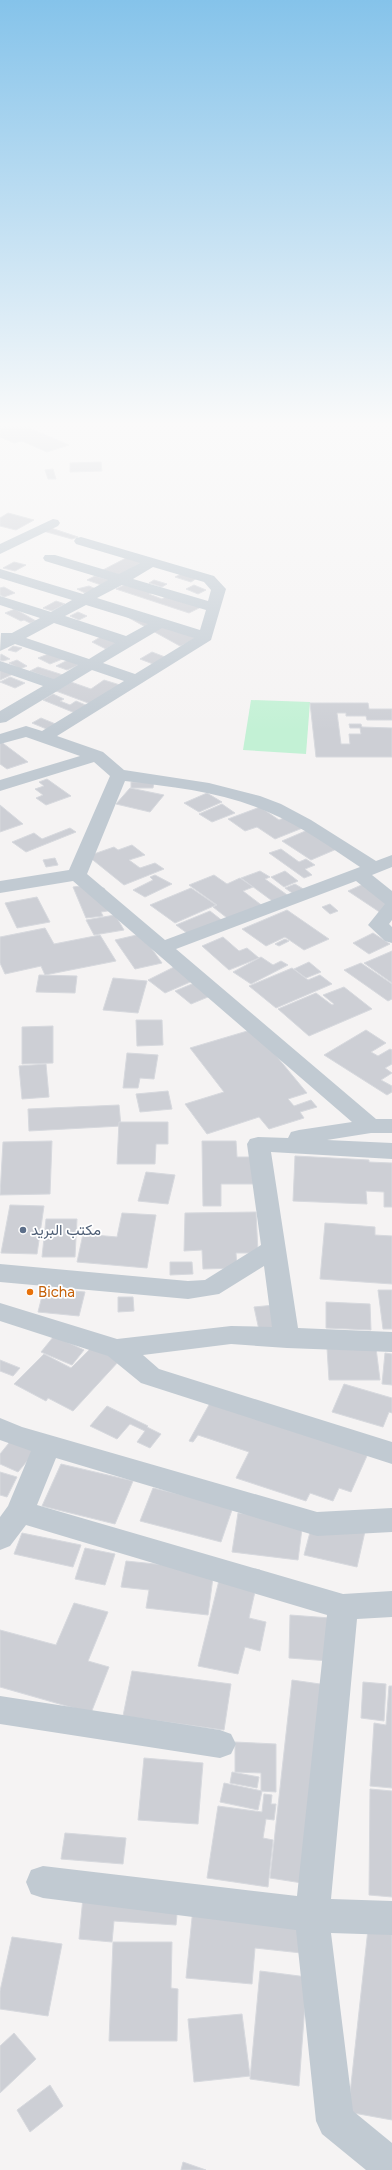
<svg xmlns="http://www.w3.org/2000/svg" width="392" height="2170" font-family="Figtree,Vazirmatn,sans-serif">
<rect width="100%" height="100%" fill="#f5f3f3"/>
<!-- green -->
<polygon fill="#c3f1d5" points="251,700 310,702 306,754 243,750"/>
<!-- building -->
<g fill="#cdcfd5" stroke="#d7d9de">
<polygon points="4,427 31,427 29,428 69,445 47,452 22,441 14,443 0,437 0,429"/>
<polygon points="101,462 102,471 70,472 70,463"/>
<polygon points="53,469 56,479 48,479 45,470"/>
<polygon points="8,513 34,520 16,530 0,526 0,518"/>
<polygon points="51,528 78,537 72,539 43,531"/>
<polygon points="126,558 142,562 120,575 103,570"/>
<polygon points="14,562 26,565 15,571 3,568"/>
<polygon points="185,572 200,576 191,582 175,577"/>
<polygon points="95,576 110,580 101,585 87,580"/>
<polygon points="154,580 167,584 162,587 149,583"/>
<polygon points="124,585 153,592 149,594 162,599 170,594 203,606 189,613 116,589"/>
<polygon points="194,585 206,590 198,594 186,589"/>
<polygon points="89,586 96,589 85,593 77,589"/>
<polygon points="4,587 15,593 4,597 0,595 0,588"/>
<polygon points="56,601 65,604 52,611 43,608"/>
<polygon points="15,609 36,621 30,623 24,620 21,621 5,613"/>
<polygon points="113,609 199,639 180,646"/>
<polygon points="78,612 87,616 79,620 70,616"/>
<polygon points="102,636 118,642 106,649 92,642"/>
<polygon points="13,646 22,648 16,652 8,650"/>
<polygon points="53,652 65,658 50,664 38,658"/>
<polygon points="152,652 165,657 153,664 140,659"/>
<polygon points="1,654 10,659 3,661 0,660"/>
<polygon points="17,660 27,666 20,669 9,663"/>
<polygon points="68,660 79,665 67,670 56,666"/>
<polygon points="38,667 63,675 55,680 30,671"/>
<polygon points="0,668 13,674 0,680"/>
<polygon points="10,677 25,683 15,688 0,682"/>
<polygon points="104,680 120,685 91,704 56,691 71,682 91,689"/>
<polygon points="53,694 64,699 60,701 70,705 76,701 88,706 75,713 43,700"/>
<polygon points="310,703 368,703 369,709 392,709 392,720 367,720 366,716 346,716 346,713 337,713 341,744 350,744 349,734 361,734 360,728 350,728 349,724 361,724 362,727 392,728 392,757 316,757"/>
<polygon points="41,718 58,725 49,730 32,723"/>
<polygon points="0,741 28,762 7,769 0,764"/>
<polygon points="47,779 71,796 46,805 36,798 43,795 35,789 44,786 39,782"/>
<polygon points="131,782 154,782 153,788 131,788"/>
<polygon points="130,788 164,795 150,812 116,804"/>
<polygon points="207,793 222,802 199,812 184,803"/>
<polygon points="222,804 235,813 212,822 199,814"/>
<polygon points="0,805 23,824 0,832"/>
<polygon points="260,807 279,820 293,814 310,825 275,839 257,827 245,831 228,819"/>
<polygon points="70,828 76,832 26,852 12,842 34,833 42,839"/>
<polygon points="310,829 339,848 311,860 282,841"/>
<polygon points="132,845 145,855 129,860 140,868 155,863 164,869 124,885 88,856 114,847 118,850"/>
<polygon points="281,849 299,862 306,859 315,865 305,869 312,875 304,878 269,853"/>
<polygon points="55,858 58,865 46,867 43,860"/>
<polygon points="260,871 270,877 265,879 290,897 275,903 241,878"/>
<polygon points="285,871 298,881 284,887 271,877"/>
<polygon points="155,875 172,884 145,897 133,890 153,880 150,877"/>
<polygon points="214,875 227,884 240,878 253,887 243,891 264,907 231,921 213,907 217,905 189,885"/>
<polygon points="368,882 392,897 392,912 384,915 348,891"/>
<polygon points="295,884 305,890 295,895 285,888"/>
<polygon points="89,885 91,890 104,888 114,910 101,912 103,916 86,918 73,887"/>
<polygon points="191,888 216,905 175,923 150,905"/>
<polygon points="37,897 50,922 17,928 5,903"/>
<polygon points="330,904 338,911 330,914 322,907"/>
<polygon points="287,910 329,939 304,950 285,937 266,946 242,929"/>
<polygon points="210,911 224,922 191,936 176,925"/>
<polygon points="115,915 124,930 94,935 86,920"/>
<polygon points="45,928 54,944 100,935 116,961 45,975 41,966 5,974 0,963 0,937"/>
<polygon points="373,933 390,944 369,954 353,943"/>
<polygon points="141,934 162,963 135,969 115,940"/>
<polygon points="223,937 239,951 247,948 259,958 229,970 202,946"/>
<polygon points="285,939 289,941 279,946 275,944"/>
<polygon points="392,951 392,983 364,963"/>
<polygon points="261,957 273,965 281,961 288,965 251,984 233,972"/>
<polygon points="309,962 321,972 306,978 294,969"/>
<polygon points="361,963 392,984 392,999 388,1001 344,970"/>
<polygon points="178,965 197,979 165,993 148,980"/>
<polygon points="292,968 308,980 320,975 332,984 276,1008 249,986"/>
<polygon points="39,975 77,976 75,993 36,992"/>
<polygon points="113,978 147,981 138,1013 103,1010"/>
<polygon points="204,979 220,992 191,1004 175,991"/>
<polygon points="344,987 372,1009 309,1036 278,1009 316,993 332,1005 334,1004 323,995"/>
<polygon points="136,1020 162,1020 163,1045 137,1046"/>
<polygon points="53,1026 53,1063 22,1064 22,1027"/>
<polygon points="254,1029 307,1093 288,1099 294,1106 311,1100 317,1107 300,1112 304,1118 269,1129 259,1117 207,1134 185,1104 224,1092 190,1048"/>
<polygon points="366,1030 386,1043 371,1052 378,1056 390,1049 392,1050 392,1064 385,1068 392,1073 381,1080 392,1086 392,1092 387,1095 324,1055"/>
<polygon points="127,1053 158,1055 154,1079 140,1078 138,1088 123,1088"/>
<polygon points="46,1064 49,1097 22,1099 19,1066"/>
<polygon points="168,1091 172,1109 140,1112 136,1094"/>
<polygon points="119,1105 121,1126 29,1131 28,1109"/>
<polygon points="119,1122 168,1122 168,1144 156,1144 155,1164 117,1164"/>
<polygon points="52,1141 50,1194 0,1195 3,1142"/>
<polygon points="202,1141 236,1141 237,1157 263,1157 264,1184 221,1184 221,1206 203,1206"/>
<polygon points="295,1156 369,1160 369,1162 392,1163 392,1207 384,1207 384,1192 366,1191 367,1204 293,1201"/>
<polygon points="146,1172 175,1175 168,1204 138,1201"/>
<polygon points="10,1205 44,1206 37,1254 1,1253"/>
<polygon points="256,1212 258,1253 236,1253 237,1268 203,1269 202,1250 184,1251 185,1213"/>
<polygon points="122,1213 156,1215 147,1268 77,1262 83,1234 117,1237"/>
<polygon points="46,1219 77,1219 75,1257 42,1257"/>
<polygon points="325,1223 375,1227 375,1235 392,1236 392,1284 320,1279"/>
<polygon points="170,1262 192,1262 193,1274 170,1275"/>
<polygon points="44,1288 85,1292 79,1316 38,1312"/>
<polygon points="378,1290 392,1290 392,1329 383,1329"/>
<polygon points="118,1297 133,1297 134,1311 118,1312"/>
<polygon points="326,1302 370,1304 371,1330 326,1328"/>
<polygon points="285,1304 291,1327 259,1330 254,1307"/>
<polygon points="54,1336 84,1350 72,1365 41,1352"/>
<polygon points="92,1347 119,1361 73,1411 48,1398 46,1401 14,1384 44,1354 71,1368"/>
<polygon points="327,1348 376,1348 380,1380 329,1380"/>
<polygon points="385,1353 392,1354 392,1385 382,1384"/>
<polygon points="0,1360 20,1368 13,1376 0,1371"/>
<polygon points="344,1384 392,1398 392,1413 389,1412 383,1427 332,1412"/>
<polygon points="210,1403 370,1449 351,1492 339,1488 333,1501 310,1493 306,1501 236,1478 249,1452 198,1435 193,1442 189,1441"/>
<polygon points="107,1406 148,1426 147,1427 161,1434 150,1448 137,1442 145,1431 130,1424 117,1439 90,1426"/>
<polygon points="13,1438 37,1449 18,1472 0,1464 0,1454"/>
<polygon points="61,1464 133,1481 115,1524 42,1506"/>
<polygon points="0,1472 17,1477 7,1497 0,1495"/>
<polygon points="153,1488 233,1507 221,1542 140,1521"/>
<polygon points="238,1513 303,1521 298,1560 232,1552"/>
<polygon points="314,1517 366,1527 357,1567 304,1555"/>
<polygon points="22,1533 81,1545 73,1567 14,1554"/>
<polygon points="85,1548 115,1554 105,1585 75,1579"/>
<polygon points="126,1561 214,1570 208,1615 146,1608 149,1590 121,1587"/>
<polygon points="223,1564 260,1570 249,1618 266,1622 260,1651 245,1647 238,1674 198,1666"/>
<polygon points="74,1603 108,1612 88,1661 109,1667 91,1713 0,1687 0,1630 56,1645"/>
<polygon points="290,1615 344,1619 343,1662 289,1658"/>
<polygon points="132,1671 231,1684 224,1730 123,1716"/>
<polygon points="292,1680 334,1686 315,1885 270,1878"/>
<polygon points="363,1682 386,1684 384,1721 361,1718"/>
<polygon points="389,1686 392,1686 392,1788 370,1786 374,1723 386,1725"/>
<polygon points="235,1742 276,1744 276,1792 261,1791 261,1773 235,1772"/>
<polygon points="144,1758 203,1763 198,1824 138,1820"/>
<polygon points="232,1772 259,1777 257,1788 230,1783"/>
<polygon points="224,1783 262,1791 258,1810 220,1802"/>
<polygon points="370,1789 392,1791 392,1897 369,1895"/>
<polygon points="264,1794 272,1795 271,1804 276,1804 274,1820 266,1819 263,1838 273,1840 268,1887 207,1878 218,1806 262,1812"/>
<polygon points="65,1833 126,1838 123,1864 61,1859"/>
<polygon points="84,1887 179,1893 176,1925 114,1921 112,1942 79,1939"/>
<polygon points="194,1898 322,1911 320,1955 255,1948 252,1984 186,1978"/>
<polygon points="368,1929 392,1934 392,2120 348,2112"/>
<polygon points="12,1937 62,1944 48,2016 0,2009 0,1991"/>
<polygon points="113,1942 172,1942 171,1988 178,1989 177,2041 109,2041"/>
<polygon points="260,1971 307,1977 299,2086 250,2079"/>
<polygon points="242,2014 250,2076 194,2082 188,2019"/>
<polygon points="14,2033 36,2059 0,2093 0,2046"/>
<polygon points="50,2085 63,2106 30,2132 17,2110"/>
<polygon points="183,2162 206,2170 181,2170"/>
</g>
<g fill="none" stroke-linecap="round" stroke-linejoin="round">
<!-- minor -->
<g fill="#c1cad2" fill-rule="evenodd">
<polygon points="53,519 58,520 60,523 58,526 0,554 0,544"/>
<path d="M 81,537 L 214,576 L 226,589 L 211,640 L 57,736 L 103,752 L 124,770 L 209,783 L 260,796 L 281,804 L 311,820 L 376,861 L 392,855 L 392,867 L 372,875 L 392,891 L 392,920 L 389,924 L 392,927 L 392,943 L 385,941 L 368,925 L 385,904 L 356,881 L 176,949 L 376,1119 L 392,1119 L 392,1133 L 371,1133 L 327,1140 L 392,1143 L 392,1159 L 271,1152 L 298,1328 L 392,1332 L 392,1352 L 287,1348 L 231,1344 L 143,1355 L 159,1369 L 392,1442 L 392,1464 L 141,1383 L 108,1356 L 0,1321 L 0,1303 L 117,1339 L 231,1326 L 272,1327 L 264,1266 L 219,1294 L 188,1299 L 0,1282 L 0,1264 L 188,1281 L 205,1280 L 261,1245 L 247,1144 L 250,1139 L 258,1137 L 288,1138 L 291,1132 L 299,1130 L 352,1122 L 73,881 L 0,893 L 0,881 L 69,870 L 110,776 L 94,762 L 0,791 L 0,780 L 80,756 L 26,737 L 0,744 L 0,734 L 26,726 L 42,731 L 124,681 L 92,670 L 6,722 L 0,723 L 0,711 L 43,686 L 0,671 L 0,661 L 54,679 L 78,665 L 15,644 L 0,651 L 1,633 L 12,633 L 40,618 L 0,605 L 0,596 L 51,612 L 72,600 L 0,578 L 0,569 L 83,594 L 108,580 L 45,561 L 43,558 L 45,555 L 55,555 L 119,574 L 140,563 L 76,544 L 74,541 L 76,538 ZM 153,567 L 204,582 L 211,590 L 208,601 L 133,579 ZM 122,585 L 206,610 L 200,630 L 97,598 ZM 86,605 L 148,624 L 126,636 L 65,616 ZM 54,623 L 115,643 L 89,659 L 26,638 ZM 162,628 L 194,638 L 135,674 L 103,663 ZM 125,781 C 174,787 223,792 268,812 C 301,826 330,847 360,867 L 165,940 L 87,874 Z"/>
<polygon points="0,1418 22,1427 317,1512 392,1508 392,1532 317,1536 56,1458 37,1505 343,1594 392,1591 392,1617 357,1619 331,1899 392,1901 392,1935 331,1933 353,2111 392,2143 392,2170 366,2170 322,2134 316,2121 296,1930 43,1898 31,1894 26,1882 31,1870 43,1866 297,1896 327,1615 26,1525 10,1546 0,1550 0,1517 8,1506 31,1451 0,1440"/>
<polygon points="0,1696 220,1730 231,1734 236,1744 231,1754 220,1758 0,1724"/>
</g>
</g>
<!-- sky -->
<linearGradient id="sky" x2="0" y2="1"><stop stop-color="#85c3ea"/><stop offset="0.58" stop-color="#fafafa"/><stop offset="1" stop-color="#fafafa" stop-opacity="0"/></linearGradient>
<rect width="392" height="731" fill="url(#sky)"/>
<!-- markers -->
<circle fill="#5c6f8a" stroke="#fff" stroke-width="1.5" cx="23" cy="1230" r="4"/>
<circle fill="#e8710a" stroke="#fff" stroke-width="1.5" cx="30" cy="1292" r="4"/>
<g text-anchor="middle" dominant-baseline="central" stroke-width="3.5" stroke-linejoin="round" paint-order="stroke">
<!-- service labels -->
<g font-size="15" fill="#4e5e75" stroke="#fff" text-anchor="start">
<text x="31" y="1230">مكتب البريد</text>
</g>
<!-- food labels -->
<g font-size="15" fill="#c56008" stroke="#fff" text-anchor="start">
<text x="38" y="1292">Bicha</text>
</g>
</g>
</svg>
